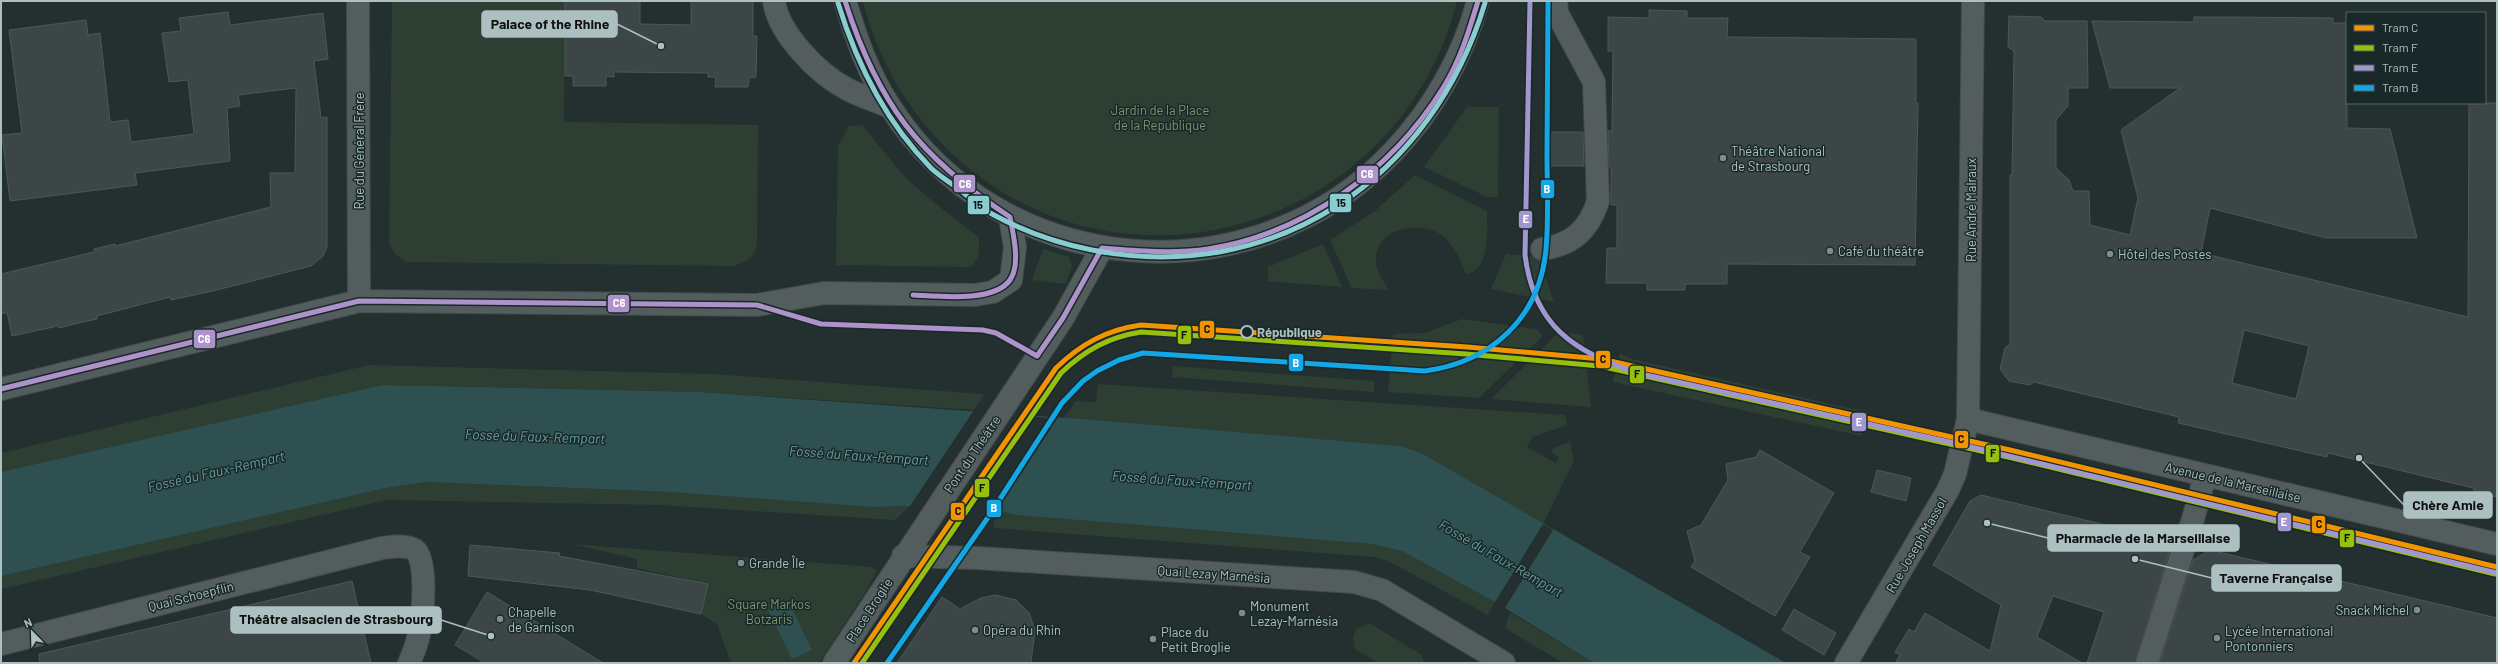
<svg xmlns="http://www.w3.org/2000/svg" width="2498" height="664" font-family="Barlow,sans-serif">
<rect width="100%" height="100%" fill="#242f2f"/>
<!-- green -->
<g fill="#2d3f33">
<polygon points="392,1 565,1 564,122 758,125 757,246 751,258 735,266 406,262 396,255 389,244"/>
<path d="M 863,1 L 1457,1 C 1399,232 1113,315 944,146 C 905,106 876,56 863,1 Z"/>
<polygon points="1467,107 1499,107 1498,197 1487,197 1424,167"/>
<polygon points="862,125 903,175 926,196 979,238 979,253 974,265 969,267 836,265 838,147 849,126"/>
<path d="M 1415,175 L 1487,211 C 1487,228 1491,270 1467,274 C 1462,269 1462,263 1459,258 C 1455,249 1448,240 1440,234 C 1417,220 1373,229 1376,263 C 1377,273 1384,282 1389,290 L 1352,288 L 1330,240 L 1375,211 Z"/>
<polygon points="1323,244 1342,287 1268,281 1268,267"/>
<polygon points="1043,249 1069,257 1072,266 1066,284 1032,280"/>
<polygon points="1506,254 1539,257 1554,302 1491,289"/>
<polygon points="1462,319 1536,329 1543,336 1479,398 1388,392 1393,334 1425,333"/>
<polygon points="1559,332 1583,335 1591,407 1491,399"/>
<polygon points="1620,353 1632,359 1867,412 1862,436 1613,382"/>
<polygon points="369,365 712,374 982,394 983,396 974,410 699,392 382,385 1,472 1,453"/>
<polygon points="1173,366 1374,381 1374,392 1172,377"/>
<polygon points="1098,384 1565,415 1567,425 1533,437 1527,447 1556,463 1559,457 1551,452 1553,448 1570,442 1574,461 1543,524 1421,453 1401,446 1095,420 1062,420 1076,401 1096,402"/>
<polygon points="426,482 670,492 871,507 910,506 895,520 660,505 387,500 1,589 1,576 386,488"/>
<polygon points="1001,511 1016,515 1372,544 1402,551 1495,602 1488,615 1388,561 1374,557 994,528 993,524"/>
<polygon points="571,544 872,567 877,571 868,588 819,663 731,663 717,624 701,614 708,584 637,568 637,559"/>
<polygon points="1510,612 1514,615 1594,663 1563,663 1505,628"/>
<polygon points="1369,623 1422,655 1424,662 1378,663 1358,651 1355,649 1353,636 1357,629"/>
</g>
<!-- water -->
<g fill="#2f5050">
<polygon points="382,385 699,392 1095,420 1401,446 1421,453 1786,663 1594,663 1495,602 1402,551 1372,544 1016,515 997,510 910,506 871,507 670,492 426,482 386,488 1,576 1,472"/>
<polygon points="788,600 812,650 792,659 768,610"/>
</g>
<!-- pier -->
<g fill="#242f2f">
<polygon points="974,410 1057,419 997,510 910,506"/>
<polygon points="1543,524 1553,530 1505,608 1495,602"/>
</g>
<!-- building -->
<g fill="#3c4646" stroke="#4c5757" fill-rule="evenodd">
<polygon points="565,1 640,1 640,24 691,25 691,1 753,1 753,36 757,36 756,77 749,78 748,87 715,87 716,77 708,77 708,73 614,72 614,77 606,76 606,86 573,86 573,76 565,76"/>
<polygon points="1649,10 1687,11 1687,18 1728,18 1727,37 1916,39 1916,103 1918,103 1915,265 1727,264 1727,284 1685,284 1685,290 1647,290 1647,283 1606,283 1607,248 1617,248 1617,205 1611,205 1611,168 1609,168 1608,131 1612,131 1613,51 1608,51 1608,17 1649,18"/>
<polygon points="228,12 230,25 323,13 328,59 314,61 321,118 327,117 327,247 323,256 311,266 213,291 171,300 170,297 97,316 97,319 74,324 59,328 58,326 12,336 7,312 1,314 1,274 94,252 94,249 115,244 115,246 271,207 270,173 295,173 296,88 238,95 240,106 227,108 230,161 135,173 137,185 10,201 2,135 22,133 9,30 86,20 88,35 100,33 110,122 128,120 131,142 194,134 188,80 169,82 162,33 181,31 179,18"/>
<path d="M 2009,16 L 2041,17 L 2045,21 L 2087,21 L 2088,88 L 2068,88 L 2068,106 L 2056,120 L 2056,168 L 2069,180 L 2073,191 L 2089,191 L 2090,225 L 2130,235 L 2138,198 L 2121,130 L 2180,88 L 2110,88 L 2092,21 L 2194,22 L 2194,17 L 2231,17 L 2333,18 L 2333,23 L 2347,23 L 2347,128 L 2390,129 L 2417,238 L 2326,238 L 2210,208 L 2201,253 L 2468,317 L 2469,103 L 2497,103 L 2497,497 L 2475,493 L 2473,488 L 2328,453 L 2327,457 L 2178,423 L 2179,417 L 2034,382 L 2030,385 L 2009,381 L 2000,369 L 2005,348 L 2010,344 L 2010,175 L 2012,176 L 2014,51 L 2008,47 ZM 2244,330 L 2309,346 L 2296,399 L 2232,383 Z"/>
<polygon points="1548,132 1583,132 1584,166 1548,166"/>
<polygon points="1760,450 1834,493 1800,552 1810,557 1775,616 1691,567 1695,561 1687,531 1701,525 1728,480 1726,464 1756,457"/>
<polygon points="1877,470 1911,478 1906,501 1871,492"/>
<polygon points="1981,495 2160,538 2169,553 2135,663 2087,663 2104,612 2053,596 2037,637 2082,663 1895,663 1900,655 1895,652 1909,629 1914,632 1925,613 1990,651 2001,605 1933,565 1970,501"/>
<polygon points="470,545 560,553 559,556 708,584 701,614 590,590 468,576"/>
<polygon points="2210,550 2497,618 2497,663 2160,663 2193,560"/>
<polygon points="352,581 371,663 40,663 39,654"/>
<polygon points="487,592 603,663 485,663 455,645"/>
<polygon points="995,595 1016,600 1029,613 1035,630 1031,663 897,663 942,597 960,609 981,598"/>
<polygon points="1794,609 1836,633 1824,655 1782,630"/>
</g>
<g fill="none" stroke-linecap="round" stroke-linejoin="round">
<!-- minor casing -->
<g stroke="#424a4a" stroke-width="24">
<g id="minor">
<polyline points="358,1 359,301"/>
<path d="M 774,1 C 778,33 818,74 847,89 C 860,96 876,101 890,107"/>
<path d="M 845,1 C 856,38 868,73 889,105 C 1000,281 1252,301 1393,152 C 1433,110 1463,57 1478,1"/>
<path d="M 1542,249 C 1572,245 1589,230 1598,201 L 1594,82 L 1557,13 L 1556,1"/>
<polyline points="1,389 359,301 757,305 824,293 975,295 993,292 1011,280 1015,247 1010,217"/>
<polyline points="1968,419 2497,544"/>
<polyline points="903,556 977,558 1354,582 1382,590 1504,663"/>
<path d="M 1,644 L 382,548 C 391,547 406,544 415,550 C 428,560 423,618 419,634 C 417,644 413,654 409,663"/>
<polyline points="834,663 1063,318 1102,248"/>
<polyline points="1846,663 1948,490 1955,474 1968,419 1973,1"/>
<polyline points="2147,663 2193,519 2205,476"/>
</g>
</g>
<!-- minor -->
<use href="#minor" stroke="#545d5d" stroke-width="22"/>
<!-- bus-1 casing -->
<g stroke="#192828" stroke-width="8">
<g id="bus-1">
<path d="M 845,1 C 878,104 919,157 1010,217 C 1013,234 1021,264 1010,280 C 994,303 937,296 913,295"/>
<path d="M 1,389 L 359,301 L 757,305 L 821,324 L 983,330 L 996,333 L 1037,356 L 1063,318 L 1102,248 C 1137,251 1173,254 1208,249 C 1305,234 1392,170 1443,88 C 1460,61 1469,31 1478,1"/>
</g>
</g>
<!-- bus-2 casing -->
<g stroke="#192828" stroke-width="8">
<path id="bus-2" d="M 838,3 C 857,65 885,121 931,168 C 938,175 948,181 956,187 C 968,196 979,207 992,214 C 1023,231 1057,243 1092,250 C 1275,286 1432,178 1485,3"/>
</g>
<!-- bus-1 -->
<use href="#bus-1" stroke="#ae93cb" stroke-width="5"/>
<!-- bus-2 -->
<use href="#bus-2" stroke="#89cdd1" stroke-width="5"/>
<!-- tram-1 casing -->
<g stroke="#192828" stroke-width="8">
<path id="tram-1" d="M 854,663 L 1056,368 C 1081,344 1106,330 1141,325 L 1467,347 L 1601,359 L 2010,450 L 2497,567"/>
</g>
<!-- tram-2 casing -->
<g stroke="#192828" stroke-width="8">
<path id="tram-2" d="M 862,663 L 1061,373 C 1085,350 1109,337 1141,332 L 1466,354 L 1600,366 L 2008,457 L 2495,574"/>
</g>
<!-- tram-3 casing -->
<g stroke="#192828" stroke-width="8">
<path id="tram-3" d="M 1530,1 L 1525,255 C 1534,326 1573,351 1637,373 L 1963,445 L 2497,573"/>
</g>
<!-- tram-4 casing -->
<g stroke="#192828" stroke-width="8">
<path id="tram-4" d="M 887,663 L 989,516 L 1062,403 L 1083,381 L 1097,371 L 1119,360 L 1143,353 L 1425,371 C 1491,362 1540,318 1546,249 C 1549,218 1547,186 1547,155 C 1547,104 1548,52 1548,1"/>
</g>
<!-- tram-1 -->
<use href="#tram-1" stroke="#f29400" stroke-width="5"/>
<!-- tram-2 -->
<use href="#tram-2" stroke="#97bf0d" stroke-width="5"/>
<!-- tram-3 -->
<use href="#tram-3" stroke="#a196cd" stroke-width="5"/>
<!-- tram-4 -->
<use href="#tram-4" stroke="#13a7e5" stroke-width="5"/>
</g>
<!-- markers -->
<g fill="#7d8d8e" stroke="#192828" stroke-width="1.5">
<circle cx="1723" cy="158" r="4"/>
<circle cx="1830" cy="251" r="4"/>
<circle cx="2110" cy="254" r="4"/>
<circle cx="741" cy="563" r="4"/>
<circle cx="2417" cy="610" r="4"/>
<circle cx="1242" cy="613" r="4"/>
<circle cx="500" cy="619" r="4"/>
<circle cx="975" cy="630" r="4"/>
<circle cx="2217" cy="638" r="4"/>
<circle cx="1153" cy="639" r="4"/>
</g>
<circle fill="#192828" stroke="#adc0c1" stroke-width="2" cx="1247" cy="332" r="6"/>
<g text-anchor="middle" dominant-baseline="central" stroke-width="3" stroke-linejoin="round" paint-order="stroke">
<!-- park labels -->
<g font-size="13" fill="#7c956f" stroke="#192828">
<text x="1160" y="110">Jardin de la Place<tspan x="1160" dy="15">de la Republique</tspan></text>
<text x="769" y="604">Square Markos<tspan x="769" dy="15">Botzaris</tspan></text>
</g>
<!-- street labels -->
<g font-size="13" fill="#adc0c1" stroke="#192828">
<text transform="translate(359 151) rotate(-90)">Rue du Général Frère</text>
<text transform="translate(1971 210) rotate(-90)">Rue André Malraux</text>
<text transform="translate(972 454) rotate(-56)">Pont du Théâtre</text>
<text transform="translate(2233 482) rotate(13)">Avenue de la Marseillaise</text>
<text transform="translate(1916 545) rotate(-60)">Rue Joseph Massol</text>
<text transform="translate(1214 574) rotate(4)">Quai Lezay Marnésia</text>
<text transform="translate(191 596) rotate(-14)">Quai Schoepflin</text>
<text transform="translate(869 610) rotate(-57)">Place Broglie</text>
</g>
<!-- poi labels -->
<g font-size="13" fill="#adc0c1" stroke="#192828" text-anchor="start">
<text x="1731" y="151">Théâtre National<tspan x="1731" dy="15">de Strasbourg</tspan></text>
<text x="1838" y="251">Café du théâtre</text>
<text x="2118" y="254">Hôtel des Postes</text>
<text x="749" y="563">Grande Île</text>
<text x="1250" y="606">Monument<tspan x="1250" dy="15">Lezay-Marnésia</tspan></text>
<text x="2409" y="610" text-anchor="end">Snack Michel</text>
<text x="508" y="612">Chapelle<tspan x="508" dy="15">de Garnison</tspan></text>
<text x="983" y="630">Opéra du Rhin</text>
<text x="2225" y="631">Lycée International<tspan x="2225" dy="15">Pontonniers</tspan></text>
<text x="1161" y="632">Place du<tspan x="1161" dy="15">Petit Broglie</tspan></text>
</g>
<!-- stop labels -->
<g font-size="13" font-weight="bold" fill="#adc0c1" stroke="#192828" text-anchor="start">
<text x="1257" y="332">République</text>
</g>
<!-- water labels -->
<g font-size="14" font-style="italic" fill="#689e9e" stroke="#192828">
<text transform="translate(535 436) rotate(2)">Fossé du Faux-Rempart</text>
<text transform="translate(859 455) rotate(4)">Fossé du Faux-Rempart</text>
<text transform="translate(216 471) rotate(-13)">Fossé du Faux-Rempart</text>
<text transform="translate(1182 480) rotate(4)">Fossé du Faux-Rempart</text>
<text transform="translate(1501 558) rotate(30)">Fossé du Faux-Rempart</text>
</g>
</g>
<!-- callouts -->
<path fill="none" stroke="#adc0c1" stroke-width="1.5" d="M661 46L617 24M2359 458L2404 505M1987 523L2048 538M2135 559L2212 578M491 636L441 620"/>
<g fill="#adc0c1" stroke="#192828" stroke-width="1.5">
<circle cx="661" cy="46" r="4"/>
<circle cx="2359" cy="458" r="4"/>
<circle cx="1987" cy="523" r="4"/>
<circle cx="2135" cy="559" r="4"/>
<circle cx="491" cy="636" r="4"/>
</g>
<g fill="#adc0c1" stroke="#adc0c1" stroke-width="1.5">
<rect x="482" y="11" width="135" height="26" rx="4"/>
<rect x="2404" y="492" width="88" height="26" rx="4"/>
<rect x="2048" y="525" width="191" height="26" rx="4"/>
<rect x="2212" y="565" width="129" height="26" rx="4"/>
<rect x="231" y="607" width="210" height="26" rx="4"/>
</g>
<g font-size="14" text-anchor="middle" font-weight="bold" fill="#111">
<text x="550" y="29">Palace of the Rhine</text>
<text x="2448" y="510">Chère Amie</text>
<text x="2143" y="543">Pharmacie de la Marseillaise</text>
<text x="2276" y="583">Taverne Française</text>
<text x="336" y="624">Théâtre alsacien de Strasbourg</text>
</g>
<g stroke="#192828" stroke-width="1.5">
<rect x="1356" y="165" width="23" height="19" rx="4" fill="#ae93cb"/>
<rect x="953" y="174" width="23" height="19" rx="4" fill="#ae93cb"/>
<rect x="1540" y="179" width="15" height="20" rx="4" fill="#13a7e5"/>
<rect x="1329" y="193" width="23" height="20" rx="4" fill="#89cdd1"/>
<rect x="967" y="195" width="23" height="20" rx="4" fill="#89cdd1"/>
<rect x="1518" y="210" width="15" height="19" rx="4" fill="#a196cd"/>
<rect x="607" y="294" width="23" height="19" rx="4" fill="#ae93cb"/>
<rect x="1199" y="320" width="16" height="19" rx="4" fill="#f29400"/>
<rect x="1177" y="325" width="15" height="20" rx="4" fill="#97bf0d"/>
<rect x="193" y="329" width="23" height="20" rx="4" fill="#ae93cb"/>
<rect x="1595" y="350" width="16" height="19" rx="4" fill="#f29400"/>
<rect x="1288" y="353" width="16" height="19" rx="4" fill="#13a7e5"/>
<rect x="1629" y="365" width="16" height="19" rx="4" fill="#97bf0d"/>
<rect x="1851" y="412" width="16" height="20" rx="4" fill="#a196cd"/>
<rect x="1954" y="430" width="15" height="19" rx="4" fill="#f29400"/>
<rect x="1985" y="444" width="15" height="19" rx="4" fill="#97bf0d"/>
<rect x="974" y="478" width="16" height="20" rx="4" fill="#97bf0d"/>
<rect x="986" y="499" width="16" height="19" rx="4" fill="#13a7e5"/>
<rect x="950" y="502" width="15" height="19" rx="4" fill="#f29400"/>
<rect x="2277" y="512" width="15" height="20" rx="4" fill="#a196cd"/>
<rect x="2311" y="515" width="15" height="19" rx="4" fill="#f29400"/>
<rect x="2339" y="529" width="16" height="19" rx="4" fill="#97bf0d"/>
</g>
<g font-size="11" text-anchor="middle" font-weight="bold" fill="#fff">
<text x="1367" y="178">C6</text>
<text x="965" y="188">C6</text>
<text x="1547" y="193">B</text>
<text x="1526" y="223">E</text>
<text x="619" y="307">C6</text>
<text x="204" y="343">C6</text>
<text x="1296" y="367">B</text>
<text x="1859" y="426">E</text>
<text x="994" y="512">B</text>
<text x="2284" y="526">E</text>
</g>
<g font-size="11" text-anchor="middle" font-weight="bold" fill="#111">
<text x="1341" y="207">15</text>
<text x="978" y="209">15</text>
<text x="1207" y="333">C</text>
<text x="1184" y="339">F</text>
<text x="1603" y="363">C</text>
<text x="1637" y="378">F</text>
<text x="1961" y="443">C</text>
<text x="1993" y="457">F</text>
<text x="982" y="492">F</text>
<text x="958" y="515">C</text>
<text x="2319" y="528">C</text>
<text x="2347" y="542">F</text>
</g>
<!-- border -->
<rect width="2498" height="664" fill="none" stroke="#adc0c1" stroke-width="4"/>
<!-- legend -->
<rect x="2346" y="12" width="140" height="92" fill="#192828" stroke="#546565"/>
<rect x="2354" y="25" width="20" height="6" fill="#f29400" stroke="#546565"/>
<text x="2382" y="32" font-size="12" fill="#adc0c1">Tram C</text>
<rect x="2354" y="45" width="20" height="6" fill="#97bf0d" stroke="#546565"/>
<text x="2382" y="52" font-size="12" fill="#adc0c1">Tram F</text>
<rect x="2354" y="65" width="20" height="6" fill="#a196cd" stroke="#546565"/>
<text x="2382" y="72" font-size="12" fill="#adc0c1">Tram E</text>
<rect x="2354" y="85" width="20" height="6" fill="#13a7e5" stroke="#546565"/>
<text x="2382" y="92" font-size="12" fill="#adc0c1">Tram B</text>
<!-- north arrow -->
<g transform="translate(32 632) rotate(337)" stroke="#192828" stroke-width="3" paint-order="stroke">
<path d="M0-3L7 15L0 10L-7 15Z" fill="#adc0c1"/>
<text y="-6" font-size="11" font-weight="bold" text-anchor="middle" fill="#adc0c1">N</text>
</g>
</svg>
